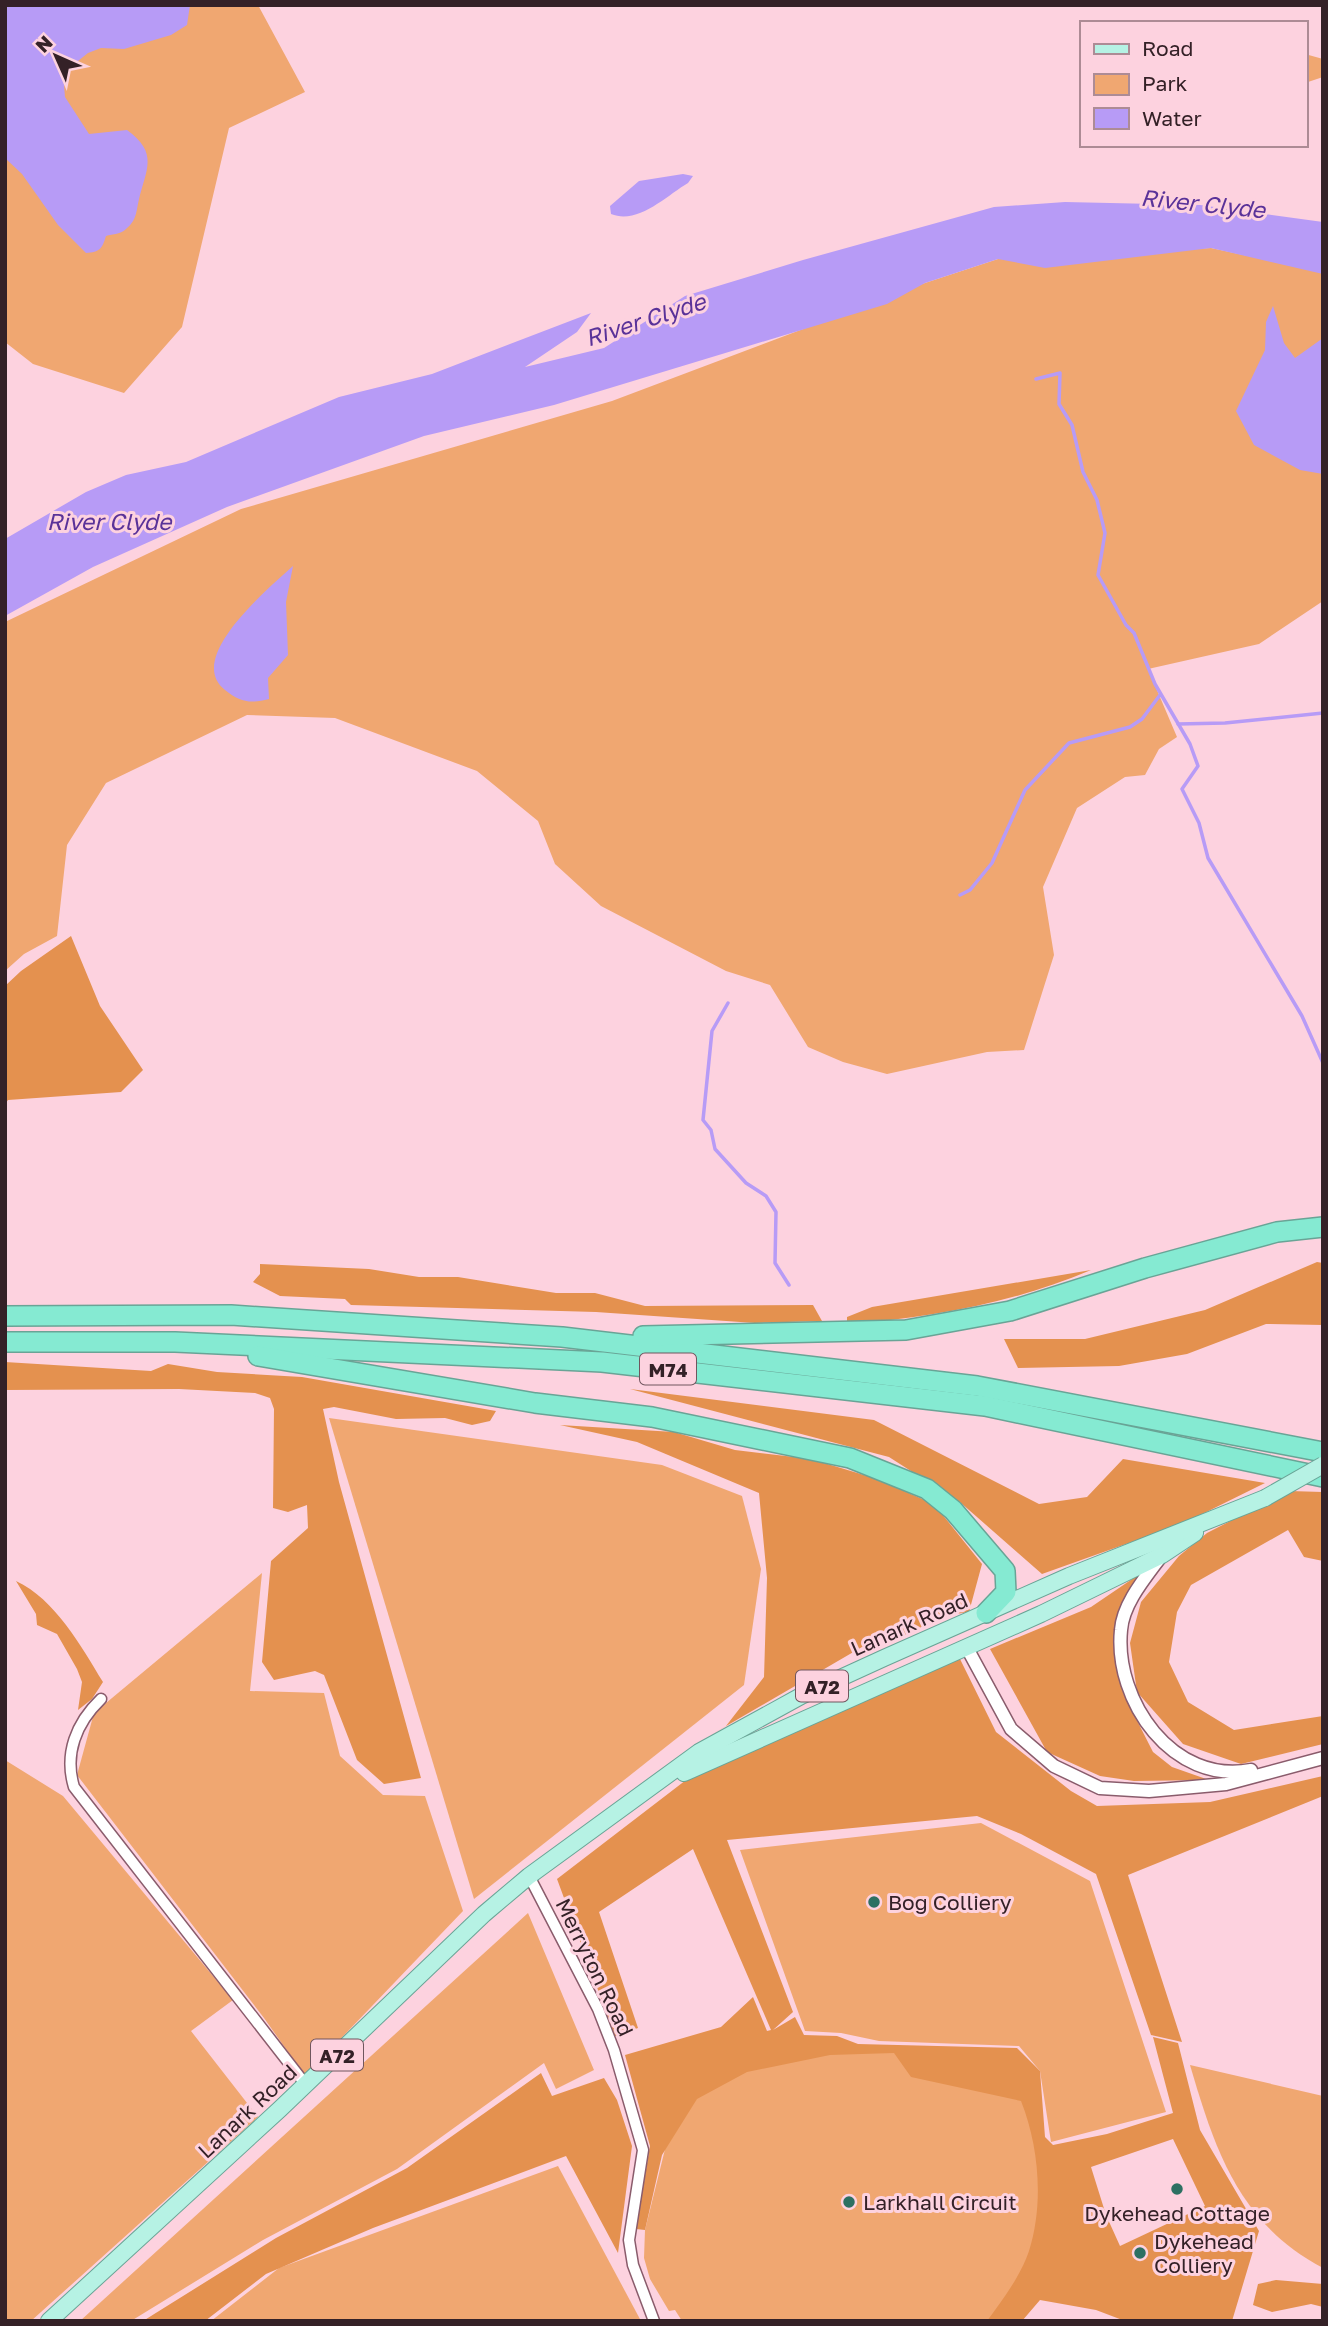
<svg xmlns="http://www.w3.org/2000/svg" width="1328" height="2326" font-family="'Golos Text',sans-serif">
<rect width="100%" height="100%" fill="#fdd2df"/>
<!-- green -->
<g fill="#f0a771">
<polygon points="5,5 258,5 305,92 229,128 182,327 124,393 33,364 5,342"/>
<polygon points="1305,54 1323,59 1323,77 1305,83"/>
<polygon points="1211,248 1323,272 1323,601 1259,644 1148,669 1177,737 1159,749 1145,775 1125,777 1077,808 1043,887 1054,955 1024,1050 987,1052 887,1074 843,1062 808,1047 770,985 726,971 601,906 555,864 538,821 477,771 335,718 247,715 106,783 67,845 57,936 24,954 5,971 5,622 241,509 612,401 925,283 998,259"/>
<polygon points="329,1418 662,1465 742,1496 761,1569 744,1685 474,1899"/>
<polygon points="262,1573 250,1691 324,1693 340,1756 383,1795 425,1796 463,1911 305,2076 264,2018 77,1775 94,1713"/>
<polygon points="5,1760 63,1796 233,2000 191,2031 258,2117 31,2321 5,2321"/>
<polygon points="981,1823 1090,1881 1166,2112 1051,2142 1040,2071 1019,2046 879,2041 841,2033 805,2031 740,1850"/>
<polygon points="528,1913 594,2070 556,2089 544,2063 397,2169 263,2240 131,2321 80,2321"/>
<polygon points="828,2049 1005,2051 1040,2114 1044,2258 1005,2321 682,2321 675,2310 669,2311 650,2279 644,2258 645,2230 672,2121 715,2077"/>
<path d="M 1190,2065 L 1323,2096 L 1323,2268 C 1239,2224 1215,2150 1190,2065 Z"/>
<polygon points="558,2166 641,2321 211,2321 279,2268"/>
</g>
<!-- forest -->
<g fill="#e4914f" fill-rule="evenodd">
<polygon points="71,936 100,1006 143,1070 121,1092 8,1100 5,1104 5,986 21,971"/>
<polygon points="1317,1262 1323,1263 1323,1325 1266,1324 1187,1354 1119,1366 1018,1368 1004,1339 1085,1339 1205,1310"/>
<polygon points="260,1264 369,1269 419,1277 458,1277 556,1293 595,1293 645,1306 813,1305 822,1321 755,1323 596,1312 351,1305 345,1299 280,1296 253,1282 260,1274"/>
<path d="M 1091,1270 C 1013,1303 931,1318 847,1324 L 847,1317 L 872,1307 Z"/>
<polygon points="5,1362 151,1371 168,1364 217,1372 302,1377 496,1411 490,1421 472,1425 445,1418 396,1419 334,1407 323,1409 339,1482 421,1778 384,1784 357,1760 324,1675 315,1671 274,1680 262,1662 271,1561 308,1528 307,1505 288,1512 273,1508 274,1409 270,1398 255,1393 179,1389 5,1390"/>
<polygon points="630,1389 874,1420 1039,1504 1087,1497 1123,1459 1265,1483 1182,1524 1042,1574 961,1503 889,1457"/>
<polygon points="560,1425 674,1432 735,1450 811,1459 874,1478 934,1504 982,1564 969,1612 942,1616 908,1634 862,1647 709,1736 726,1726 764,1677 767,1578 759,1493 637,1442"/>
<polygon points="1289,1491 1323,1492 1323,1561 1304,1557 1288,1530 1191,1585 1177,1612 1169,1662 1188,1702 1234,1730 1323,1716 1323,1744 1241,1764 1183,1744 1137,1692 1130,1643 1141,1602 1179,1556 1207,1533"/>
<polygon points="1147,1569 1117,1624 1123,1693 1153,1752 1172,1767 1209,1780 1134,1781 1100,1776 1047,1752 990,1649 1091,1607"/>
<path d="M 16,1581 C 55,1599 81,1646 103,1682 L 92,1699 L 78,1710 L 82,1682 L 77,1669 L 57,1634 L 37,1625 L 36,1614 Z"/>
<path d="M 960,1659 L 996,1732 L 1071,1791 L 1097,1806 L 1210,1802 L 1323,1776 L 1323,1796 L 1128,1875 L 1182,2042 L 1151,2035 L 1096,1874 L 1021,1834 L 977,1816 L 727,1840 L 793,2012 L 773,2030 L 795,2017 L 804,2035 L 837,2036 L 858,2044 L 1017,2048 L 1040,2071 L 1045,2137 L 1053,2145 L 1107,2134 L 1173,2113 L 1153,2037 L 1178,2043 L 1200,2130 L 1259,2231 L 1232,2321 L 1125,2321 L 1096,2310 L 1040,2300 L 1022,2321 L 987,2321 C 1003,2299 1020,2277 1029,2251 C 1044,2204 1039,2146 1021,2101 L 911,2077 L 894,2053 L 830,2055 L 747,2072 L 697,2099 L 662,2155 L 645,2230 L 636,2229 L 650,2146 L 625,2055 L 721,2027 L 753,1997 L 767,2031 L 771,2030 L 693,1849 L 599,1912 L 638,2028 L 615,2036 L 557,1879 L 716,1757 L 763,1735 ZM 1173,2139 L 1205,2206 L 1120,2246 L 1106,2215 L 1091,2167 Z"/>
<polygon points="541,2073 552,2096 604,2078 617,2100 632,2146 618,2253 566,2156 373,2228 266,2274 205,2321 143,2321 276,2238 407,2168"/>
<polygon points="1276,2280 1323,2284 1323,2307 1311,2304 1272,2312 1253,2305 1258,2284"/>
</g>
<!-- water -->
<g fill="#b79bf6">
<path d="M 5,5 L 190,5 L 187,25 L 171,35 L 124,49 L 101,48 L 88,53 L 63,73 L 65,97 L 89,134 L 127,130 C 159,153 146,170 139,199 C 136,212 137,220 126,229 C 121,234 113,234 106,236 C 102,249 100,252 86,253 L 58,225 L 22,174 L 5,158 Z"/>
<path d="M 683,174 L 693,176 L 688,183 C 666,196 638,225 611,214 L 610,206 L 639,181 Z"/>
<polygon points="1065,202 1200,205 1323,222 1323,274 1211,248 1045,268 998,259 925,283 887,304 554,405 424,436 227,507 93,567 5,616 5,539 86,492 126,475 186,462 339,397 432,374 591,313 577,332 525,367 604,348 685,296 803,260 994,207"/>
<polygon points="1273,306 1284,343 1295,358 1323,338 1323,474 1300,470 1254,445 1236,411 1265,350 1266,322"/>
<path d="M 293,566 L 286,602 L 288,655 L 268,678 L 269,699 C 250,704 240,702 225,690 C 184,658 269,588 293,566 Z"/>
</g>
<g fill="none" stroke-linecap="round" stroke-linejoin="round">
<!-- stream -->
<g stroke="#b79bf6" stroke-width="3.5">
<polyline points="1036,379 1060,373 1059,404 1072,425 1083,472 1097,500 1105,533 1098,575 1126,625 1134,633 1155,684 1190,744 1198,766 1182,789 1199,823 1208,858 1302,1016 1323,1063"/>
<polyline points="1178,724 1225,723 1323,713"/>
<polyline points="960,895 970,890 992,863 1025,790 1069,743 1130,727 1142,719 1160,695"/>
<polyline points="728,1003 712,1031 703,1120 711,1130 715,1149 746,1183 766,1196 776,1212 775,1263 789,1285"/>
</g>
<!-- minor casing -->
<g stroke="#8a5c6c" stroke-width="13">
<g id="minor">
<path d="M 101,1699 C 76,1723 64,1754 74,1787 L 306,2085"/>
<polyline points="529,1876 598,2009 614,2050 643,2150 629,2240 633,2265 654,2321"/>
</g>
</g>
<!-- tertiary casing -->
<g stroke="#8a5c6c" stroke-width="15">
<g id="tertiary">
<path d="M 1162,1555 C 1146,1577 1123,1603 1121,1630 C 1114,1701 1173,1785 1251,1770"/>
<polyline points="967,1648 1011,1729 1054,1766 1100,1788 1149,1791 1226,1784 1323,1758"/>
</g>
</g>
<!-- primary casing -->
<g stroke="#69a496" stroke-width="18">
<g id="primary">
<polyline points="684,1773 1041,1614 1162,1555 1195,1533"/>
<polyline points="49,2321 280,2109 484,1914 529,1876 699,1752 801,1696 884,1658 1069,1576 1265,1498"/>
</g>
</g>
<!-- motorway casing -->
<g stroke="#69a496" stroke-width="22">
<g id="motorway">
<polyline points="5,1316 231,1315 562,1337 977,1386 1323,1452"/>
<polyline points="643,1336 906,1330 1010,1311 1145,1268 1277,1232 1323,1227"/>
<polyline points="5,1342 175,1342 602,1362 985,1406 1323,1477"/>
<polyline points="258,1356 535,1403 652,1417 850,1458 927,1489 953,1510 1005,1571 1006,1592 986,1613"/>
</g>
</g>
<!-- minor -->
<use href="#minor" stroke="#fff" stroke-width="10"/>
<!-- tertiary -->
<use href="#tertiary" stroke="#fff" stroke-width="12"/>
<!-- primary -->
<use href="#primary" stroke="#b6f2e4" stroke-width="16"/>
<!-- motorway -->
<use href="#motorway" stroke="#85ead2" stroke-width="19"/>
<!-- primary-bridge casing -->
<g stroke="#69a496" stroke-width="18" stroke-linecap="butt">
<polyline id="primary-bridge" points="1265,1498 1323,1465"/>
</g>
<!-- primary-bridge -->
<use href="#primary-bridge" stroke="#b6f2e4" stroke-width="16"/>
</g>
<!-- markers -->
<g fill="#2d7062" stroke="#fdd2df" stroke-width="2.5">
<circle cx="874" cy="1902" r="7"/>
<circle cx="1177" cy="2189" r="7"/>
<circle cx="849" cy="2202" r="7"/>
<circle cx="1140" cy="2253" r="7"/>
</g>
<g text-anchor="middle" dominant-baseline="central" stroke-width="6" stroke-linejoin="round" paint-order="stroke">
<!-- shield labels -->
<g fill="#fdd2df" stroke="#70565e" stroke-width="2">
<rect x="640" y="1353.5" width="56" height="31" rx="5"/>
<rect x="796" y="1670.5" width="52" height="31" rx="5"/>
<rect x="311" y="2039.5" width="52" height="31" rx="5"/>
</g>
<g font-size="19" font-weight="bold" fill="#342127">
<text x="668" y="1369">M74</text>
<text x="822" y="1686">A72</text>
<text x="337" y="2055">A72</text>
</g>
<!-- street labels -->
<g font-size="21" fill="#342127" stroke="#fdd2df">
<text transform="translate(909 1624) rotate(-24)">Lanark Road</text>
<text transform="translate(595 1967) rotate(64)">Merryton Road</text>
<text transform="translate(247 2111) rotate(-43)">Lanark Road</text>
</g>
<!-- poi labels -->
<g font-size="21" fill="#342127" stroke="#fdd2df" text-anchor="start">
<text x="888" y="1902">Bog Colliery</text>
<text x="863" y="2202">Larkhall Circuit</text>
<text x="1177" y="2213" text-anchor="middle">Dykehead Cottage</text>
<text x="1154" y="2241">Dykehead<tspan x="1154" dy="24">Colliery</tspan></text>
</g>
<!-- water labels -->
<g font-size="23" font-style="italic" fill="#5a3299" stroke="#fdd2df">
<text transform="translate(1203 203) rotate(6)">River Clyde</text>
<text transform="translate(645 319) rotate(-18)">River Clyde</text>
<text x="109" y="521">River Clyde</text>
</g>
</g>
<!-- border -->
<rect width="1328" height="2326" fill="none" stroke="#342127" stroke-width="14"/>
<!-- legend -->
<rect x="1080" y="21" width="228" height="126" fill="#fdd2df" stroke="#ad8b95" stroke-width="2"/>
<rect x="1094" y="44" width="35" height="10" fill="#b6f2e4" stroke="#ad8b95" stroke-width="2"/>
<text x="1142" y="56" font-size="21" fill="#342127">Road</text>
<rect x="1094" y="74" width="35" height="21" fill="#f0a771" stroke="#ad8b95" stroke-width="2"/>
<text x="1142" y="91" font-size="21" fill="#342127">Park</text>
<rect x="1094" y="108" width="35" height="21" fill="#b79bf6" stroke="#ad8b95" stroke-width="2"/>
<text x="1142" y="126" font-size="21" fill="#342127">Water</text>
<!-- north arrow -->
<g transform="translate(56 56) rotate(315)" stroke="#fdd2df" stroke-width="5" paint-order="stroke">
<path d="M0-5L12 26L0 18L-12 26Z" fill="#342127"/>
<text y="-10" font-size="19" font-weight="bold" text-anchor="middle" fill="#342127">N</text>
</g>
</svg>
